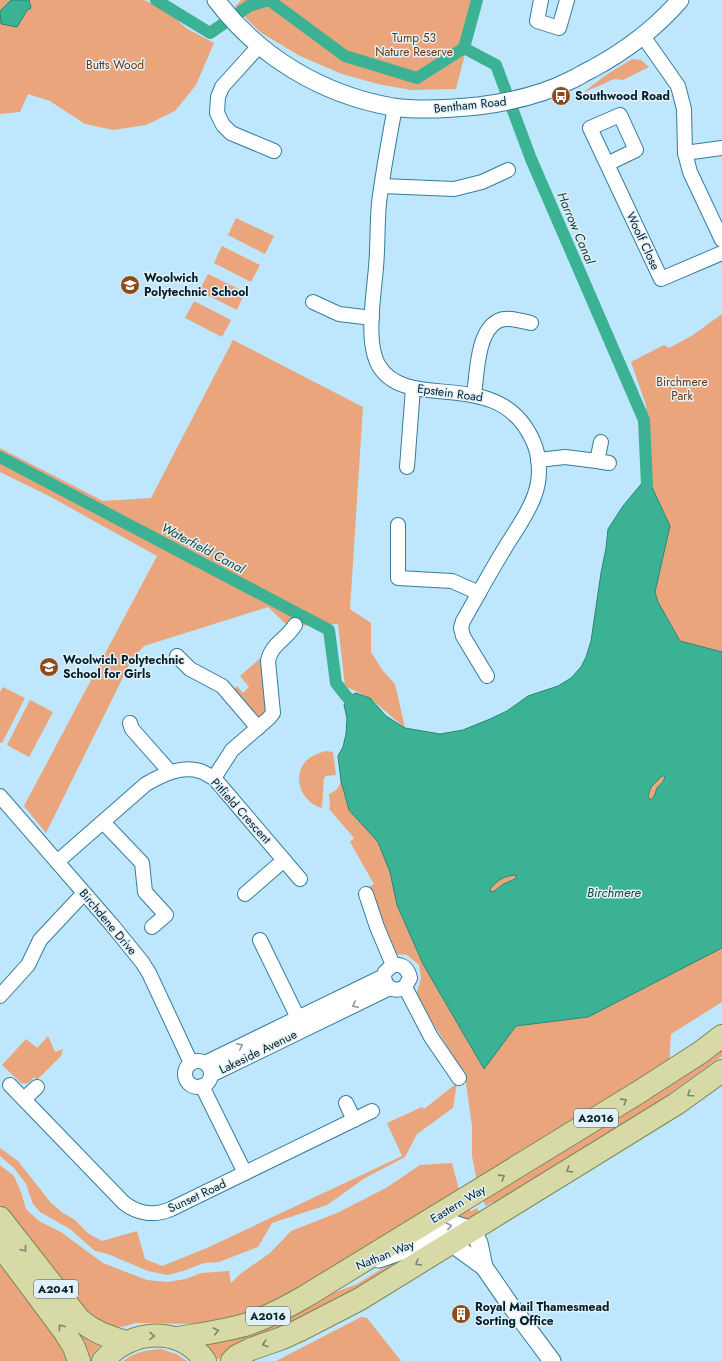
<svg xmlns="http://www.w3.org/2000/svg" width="722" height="1361" font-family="Jost,sans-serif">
<rect width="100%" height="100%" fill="#bee7fd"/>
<!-- green -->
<g fill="#eaa57c">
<polygon points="0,0 144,0 168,11 186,28 214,43 196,85 175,111 146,125 113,130 85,124 50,101 28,94 20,112 0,114"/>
<polygon points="241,0 479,0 456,89 411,90 378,84 342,74 300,56 260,32 235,7"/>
<polygon points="632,59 641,60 649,67 623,80 614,79 585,92 585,91 606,75"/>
<polygon points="236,218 274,236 265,254 228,235"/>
<polygon points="222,246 260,265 251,282 214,263"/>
<polygon points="208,274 245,292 237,310 199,291"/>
<polygon points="194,301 231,320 222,337 185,318"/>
<polygon points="722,314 722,652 680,641 658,602 655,592 670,526 651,485 646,405 631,362 664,345 669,348 693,335"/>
<polygon points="233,340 363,407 350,609 371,623 371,652 383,671 395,684 405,728 370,698 345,686 338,624 288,626 268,607 144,646 132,659 46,833 24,806 157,556 49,496 0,472 0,448 103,501 151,498"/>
<polygon points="265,654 270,709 261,717 256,717 250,709 251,708 239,694 237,695 234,693 234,689 237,686 243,693 249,687 240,676"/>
<polygon points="3,687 25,698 2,743 0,743 0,692"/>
<polygon points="30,700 53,712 29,757 7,745"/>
<path d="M 325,751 L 333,752 L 336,775 L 326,776 L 324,778 L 322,808 C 302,803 291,777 306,761 C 312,755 318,754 325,751 Z"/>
<path d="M 662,776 L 665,776 C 664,781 660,783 657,788 C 655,793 655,796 650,800 L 648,796 L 651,787 Z"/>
<path d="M 341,781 L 349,810 L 378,842 L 390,872 L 397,905 L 423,964 L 484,1069 L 516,1026 L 588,1017 L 722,948 L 722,1002 L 671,1034 L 669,1064 L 477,1181 L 472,1156 L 472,1126 L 465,1076 L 416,995 L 421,978 L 419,965 L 407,955 L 396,954 L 366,889 L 374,884 L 350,842 L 354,838 L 329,809 L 330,807 L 329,794 C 336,791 339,788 341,781 Z"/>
<path d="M 516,875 L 516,877 C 510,882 506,882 502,885 C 498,888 496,891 491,893 L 490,889 C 498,880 503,876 516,875 Z"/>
<path d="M 48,1036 L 55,1052 L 63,1049 L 61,1056 L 37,1080 L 34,1077 C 30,1082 27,1085 21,1083 L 2,1065 L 26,1039 L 37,1048 Z"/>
<polygon points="722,1048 722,1056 619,1130 496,1207 493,1202 486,1206 481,1197"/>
<polygon points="457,1083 453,1108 417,1134 405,1157 365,1178 327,1205 272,1223 258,1247 219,1262 204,1263 183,1271 167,1275 148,1271 108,1254 95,1251 70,1229 40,1212 33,1204 26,1184 14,1168 0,1156 0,1148 18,1161 51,1203 63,1213 75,1220 89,1234 102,1241 137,1231 145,1259 162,1266 207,1248 402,1156 387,1123 422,1107 424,1109"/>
<polygon points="452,1163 459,1190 304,1287 233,1319 197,1324 136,1323 122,1327 100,1324 87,1314 57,1280 0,1205 0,1165 14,1176 21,1192 26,1209 39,1221 61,1232 103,1263 147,1280 167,1282 186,1279 201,1273 229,1271 231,1283 240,1274 270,1253 291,1231 337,1213 386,1188 420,1165"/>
<polygon points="468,1205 471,1211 477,1208 482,1216 471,1223 452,1220"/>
<polygon points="0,1226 100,1345 90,1358 89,1359"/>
<polygon points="442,1232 350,1297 267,1333 241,1342 231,1347 219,1359 216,1359 206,1347 207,1342 357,1284"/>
<polygon points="0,1257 54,1327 71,1361 0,1361"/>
<polygon points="361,1317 367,1318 401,1361 276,1361"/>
<path d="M 161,1349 L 176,1354 L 187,1361 L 123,1361 C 135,1352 146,1350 161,1349 Z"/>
</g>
<!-- water -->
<g fill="#3bb293" stroke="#2a8674" fill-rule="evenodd">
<polygon points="11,0 29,0 31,7 30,9 28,9 17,27 1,24 0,11"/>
<path d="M 642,483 L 651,485 L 670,526 L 655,592 L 658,602 L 680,641 L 722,652 L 722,948 L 588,1017 L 516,1026 L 484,1069 L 423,964 L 397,905 L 390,872 L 378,842 L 349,810 L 341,781 L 338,756 L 343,747 L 346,734 L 347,718 L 344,705 L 347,697 L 356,693 L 370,698 L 386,716 L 405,728 L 440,734 L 463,730 L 490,719 L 507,711 L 528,696 L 558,686 L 571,678 L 581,667 L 586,657 L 591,641 L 601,573 L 606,548 L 608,529 L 623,506 ZM 662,776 L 665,776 C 664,782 660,784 657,788 C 655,793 655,797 650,800 L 648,796 L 651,787 ZM 516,875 L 516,878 C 510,882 506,882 502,885 C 497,889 496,891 491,892 L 490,889 C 498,880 503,876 516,875 Z"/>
</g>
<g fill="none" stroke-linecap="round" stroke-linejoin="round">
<!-- canal -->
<g stroke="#3bb293" stroke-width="12">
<polyline points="156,0 210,33 249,6 269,0"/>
<polyline points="269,0 345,56 417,78 464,48"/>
<polyline points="464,48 496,65 531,159 644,420 647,485"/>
<polyline points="464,48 477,0"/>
<polyline points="0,457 329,630 336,683 347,697"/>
</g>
<!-- minor casing -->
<g stroke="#357c9d" stroke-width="16">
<g id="minor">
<polyline points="541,0 537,21 559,28 567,0"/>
<polyline points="643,36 678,86 684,109 685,153 690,172 722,240"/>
<polyline points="259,46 222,87 218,97 217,113 223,125 231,133 274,151"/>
<path d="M 395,107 C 389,139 383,171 379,203 C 377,224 378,246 376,267 C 374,294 365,343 379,366 C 408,414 499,364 533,441 C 540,456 541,478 535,494 C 529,513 515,531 505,548 C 490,572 477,597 463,621 L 461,628 L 463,636 L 487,676"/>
<polyline points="685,153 722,148"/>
<polyline points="607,164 636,150 620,115 590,128 661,279 722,253"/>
<polyline points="382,186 454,189 482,182 508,170"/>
<polyline points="313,302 339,314 372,318"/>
<path d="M 474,395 C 477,374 477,331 498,321 C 507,316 521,321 531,323"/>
<polyline points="601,442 597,461 609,463"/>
<polyline points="538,460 565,457 597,461"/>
<polyline points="407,467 413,388"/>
<polyline points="398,525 398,578 452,581 479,593"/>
<polyline points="177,656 190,669 222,686 258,728"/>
<polyline points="130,723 132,729 170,772"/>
<path d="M 214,778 L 232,750 L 269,718 L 273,713 L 268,661 C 271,644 287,639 295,625"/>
<polyline points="0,796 112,925 142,962 149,973 191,1063"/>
<polyline points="103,822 142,863 145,892 166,915 152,927"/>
<path d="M 57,862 L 146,784 C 162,775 181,765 200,771 C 204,772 209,776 214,778 L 300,879"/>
<polyline points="245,894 284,860"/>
<polyline points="366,894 377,927 393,965"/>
<polyline points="260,940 302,1026"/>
<polyline points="405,987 431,1037 459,1078"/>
<polyline points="0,996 28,965 40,940 84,893"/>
<circle cx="198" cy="1074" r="13"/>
<path d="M 205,1063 L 384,976 L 385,972 L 393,965 C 403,964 408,969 410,978 L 405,987 C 395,993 385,988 384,976"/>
<polyline points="211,1075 390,988"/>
<path d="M 10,1085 L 124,1203 C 138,1214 155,1216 171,1209 L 372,1111"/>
<polyline points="202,1086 245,1173"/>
<polyline points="24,1099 37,1087"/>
<polyline points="346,1103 354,1120"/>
</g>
</g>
<!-- tertiary casing -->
<g stroke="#357c9d" stroke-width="19">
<g id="tertiary">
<path d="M 216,0 C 259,57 323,95 393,107 C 421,111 450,109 478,106 C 510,102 542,95 571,80 C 578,77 585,72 592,69 C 625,51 656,28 680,0"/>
<polyline points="451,1243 484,1267 511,1306 552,1361"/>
<polyline points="379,1259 408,1249 447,1225 454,1224 472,1230 479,1243 484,1267"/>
</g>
</g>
<!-- primary casing -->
<g stroke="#7b8855" stroke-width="24">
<g id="primary">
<path d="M 0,1218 L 79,1319 C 95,1333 107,1336 126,1342"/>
<polyline points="0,1245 64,1331 74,1347 79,1361"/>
<path d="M 178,1338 C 201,1334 225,1331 248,1324 C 268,1317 287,1307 306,1296 L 639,1092 L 701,1052 L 722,1036"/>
<path d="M 103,1361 C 130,1329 180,1325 205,1361"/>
<polyline points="232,1361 237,1356 251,1349 280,1339 300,1330 360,1299 676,1104 722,1071"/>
</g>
</g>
<!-- minor -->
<use href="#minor" stroke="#fff" stroke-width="14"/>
<!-- tertiary -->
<use href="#tertiary" stroke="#fff" stroke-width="17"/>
<!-- primary -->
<use href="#primary" stroke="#d7daa6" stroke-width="22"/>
</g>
<!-- one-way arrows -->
<defs><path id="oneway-chevron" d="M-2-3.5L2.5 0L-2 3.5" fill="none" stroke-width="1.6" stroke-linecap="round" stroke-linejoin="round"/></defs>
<g stroke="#8d9aa0">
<use href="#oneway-chevron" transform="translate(355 1005) rotate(154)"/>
<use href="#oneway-chevron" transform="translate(240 1046) rotate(-26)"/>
<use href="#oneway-chevron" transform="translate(449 1226) rotate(-13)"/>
</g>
<g stroke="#77866f">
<use href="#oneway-chevron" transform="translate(690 1094) rotate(145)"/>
<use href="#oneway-chevron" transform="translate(624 1101) rotate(-32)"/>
<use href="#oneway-chevron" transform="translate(569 1170) rotate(148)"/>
<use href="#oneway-chevron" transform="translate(502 1177) rotate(-32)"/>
<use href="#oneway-chevron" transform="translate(24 1249) rotate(52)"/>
<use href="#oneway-chevron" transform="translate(418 1263) rotate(149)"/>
<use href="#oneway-chevron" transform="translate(61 1327) rotate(-126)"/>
<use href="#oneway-chevron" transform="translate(216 1331) rotate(-11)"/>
<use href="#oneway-chevron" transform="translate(152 1336) rotate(1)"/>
<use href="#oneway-chevron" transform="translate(265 1344) rotate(162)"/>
</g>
<!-- icons -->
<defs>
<g id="bus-disc" transform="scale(1)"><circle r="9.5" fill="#8d4a1b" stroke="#e2f0f7"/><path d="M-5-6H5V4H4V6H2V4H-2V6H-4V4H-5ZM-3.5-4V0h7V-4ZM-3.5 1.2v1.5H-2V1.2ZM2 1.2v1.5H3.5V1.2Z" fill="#fff"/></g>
<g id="school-disc" transform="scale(1)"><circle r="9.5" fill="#8d4a1b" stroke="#e2f0f7"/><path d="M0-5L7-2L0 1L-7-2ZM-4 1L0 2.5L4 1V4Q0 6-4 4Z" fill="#fff"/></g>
<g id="building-disc" transform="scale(1)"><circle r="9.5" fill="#8d4a1b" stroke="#e2f0f7"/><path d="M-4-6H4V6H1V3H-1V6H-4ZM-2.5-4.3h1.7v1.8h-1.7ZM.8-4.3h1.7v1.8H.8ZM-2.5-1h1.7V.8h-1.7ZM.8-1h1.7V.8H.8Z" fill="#fff"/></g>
</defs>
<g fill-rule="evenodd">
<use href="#bus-disc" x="561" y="96"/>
<use href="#school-disc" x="130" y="285"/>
<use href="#school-disc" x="49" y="667"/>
<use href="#building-disc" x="461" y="1314"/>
</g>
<g text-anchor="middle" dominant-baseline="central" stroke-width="3" stroke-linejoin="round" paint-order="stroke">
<!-- shield labels -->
<g fill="#e2f0f7" stroke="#455e69" stroke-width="1">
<rect x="574" y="1109" width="44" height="18" rx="3"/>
<rect x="34" y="1280" width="44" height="18" rx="3"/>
<rect x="246" y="1307" width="44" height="18" rx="3"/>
</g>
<g font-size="11" font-weight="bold" fill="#021f2c">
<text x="596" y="1118">A2016</text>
<text x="56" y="1289">A2041</text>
<text x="268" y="1316">A2016</text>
</g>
<!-- park labels -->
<g font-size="12" fill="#693612" stroke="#e2f0f7">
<text x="414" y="38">Tump 53<tspan x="414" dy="14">Nature Reserve</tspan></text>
<text x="115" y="65">Butts Wood</text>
<text x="682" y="382">Birchmere<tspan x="682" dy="14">Park</tspan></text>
</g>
<!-- poi labels -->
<g font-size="12" font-weight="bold" fill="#021f2c" stroke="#e2f0f7" text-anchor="start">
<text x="575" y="96">Southwood Road</text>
<text x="144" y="278">Woolwich<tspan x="144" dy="14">Polytechnic School</tspan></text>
<text x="63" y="660">Woolwich Polytechnic<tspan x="63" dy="14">School for Girls</tspan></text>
<text x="475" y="1307">Royal Mail Thamesmead<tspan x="475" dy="14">Sorting Office</tspan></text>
</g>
<!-- street labels -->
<g font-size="12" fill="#021f2c" stroke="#e2f0f7">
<text transform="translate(470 105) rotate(-6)">Bentham Road</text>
<text transform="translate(643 241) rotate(65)">Woolf Close</text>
<text transform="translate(450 393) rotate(8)">Epstein Road</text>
<text transform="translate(241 811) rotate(48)">Pitfield Crescent</text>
<text transform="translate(108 922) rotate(50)">Birchdene Drive</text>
<text transform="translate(258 1052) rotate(-26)">Lakeside Avenue</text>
<text transform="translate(197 1196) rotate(-25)">Sunset Road</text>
<text transform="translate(458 1204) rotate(-31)">Eastern Way</text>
<text transform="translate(385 1255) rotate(-22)">Nathan Way</text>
</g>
<!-- water labels -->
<g font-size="13" font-style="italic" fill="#134538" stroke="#e2f0f7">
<text transform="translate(576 228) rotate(67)">Harrow Canal</text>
<text transform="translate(203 548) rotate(28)">Waterfield Canal</text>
<text x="614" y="892">Birchmere</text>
</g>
</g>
</svg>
